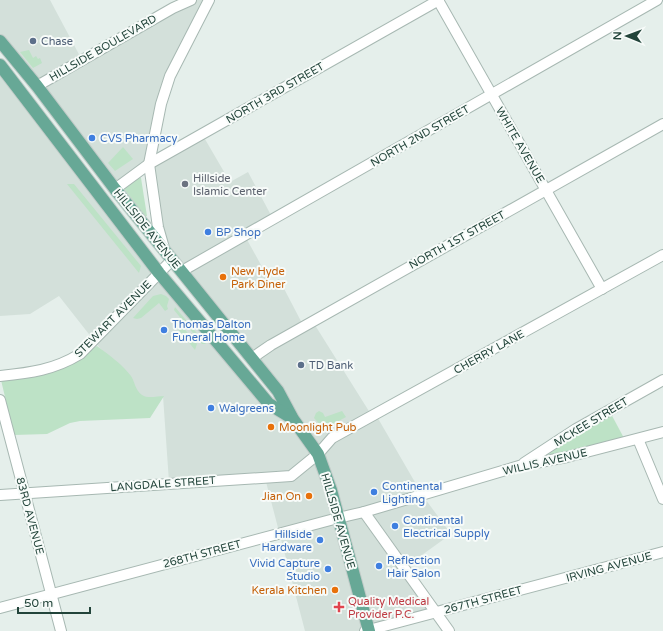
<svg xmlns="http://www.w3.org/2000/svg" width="663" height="631" font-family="'Varela Round',sans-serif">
<rect width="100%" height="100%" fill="#e5efeb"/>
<!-- built -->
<polygon fill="#d3e0da" points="0,0 50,0 82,60 191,0 209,0 170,76 149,164 202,134 230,182 248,172 273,219 245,236 271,283 279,279 304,327 313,322 372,416 376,415 423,496 451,534 404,568 436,612 369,631 305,631 265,478 169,482 163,396 147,408 59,296 30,314 0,316 0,65 269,404 292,418 165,251 149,165 115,189 0,41"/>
<!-- green -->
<g fill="#bde2c6">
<polygon points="29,50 33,58 36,56 38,59 40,58 42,63 33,68 20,52"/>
<polygon points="123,147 133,159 115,171 108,163"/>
<polygon points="139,177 141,178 147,216 145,216 124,189 125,185"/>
<polygon points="67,184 74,184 141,266 139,273"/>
<polygon points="161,294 166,296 169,299 167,306 168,309 165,311 159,303 141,318 137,319 133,318 153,296"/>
<polygon points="175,307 206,344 202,344 174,310"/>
<polygon points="177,320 197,344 195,350 173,323"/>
<path d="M 97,346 C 109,355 122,364 131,376 C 135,382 135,390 142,395 C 148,399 157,396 164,396 L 150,418 L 80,421 L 70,423 L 47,434 L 14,435 L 1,380 L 54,372 Z"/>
<polygon points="319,411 323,413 325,417 342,411 346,417 324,429 314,418 316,413"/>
<polygon points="610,412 625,440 543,457"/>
</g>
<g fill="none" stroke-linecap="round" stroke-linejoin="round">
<!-- minor casing -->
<g stroke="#a7b8b2" stroke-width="12">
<g id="minor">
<polyline points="438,0 602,289"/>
<polyline points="37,86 173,8 191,0"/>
<polyline points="115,189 149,164 439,0"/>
<polyline points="164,248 158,227 149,164 161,104 170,76 209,0"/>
<polyline points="182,271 657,0"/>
<polyline points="252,358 271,345 663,124"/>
<path d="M 0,376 C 30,373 54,370 80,354 L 172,260"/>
<polyline points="0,400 61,631"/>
<polyline points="638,439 663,499"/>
<polyline points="524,463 576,429 663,380"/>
<polyline points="0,495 291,476 318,454 332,438 663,255"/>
<polyline points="364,512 449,631"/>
<polyline points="0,608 338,518 364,512 519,466 567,457 663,432"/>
<polyline points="365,631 663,552"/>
</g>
</g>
<!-- primary casing -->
<g stroke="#c1cbc8" stroke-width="14">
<g id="primary">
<polyline points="0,41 37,86 115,189 278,391 293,419 318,454 331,490 369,631"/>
<polyline points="0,65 159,273 269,404 292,418"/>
</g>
</g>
<!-- minor -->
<use href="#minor" stroke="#fff" stroke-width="10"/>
<!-- primary -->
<use href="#primary" stroke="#67a896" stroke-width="12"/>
</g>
<!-- markers -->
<g fill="#5c6f8a" stroke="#f7fbf9" stroke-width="1.5">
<circle cx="33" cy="41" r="4"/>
<circle cx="301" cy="365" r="4"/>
</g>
<g fill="#3f7fe0" stroke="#f7fbf9" stroke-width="1.5">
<circle cx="92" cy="138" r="4"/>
<circle cx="208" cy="232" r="4"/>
<circle cx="164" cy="330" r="4"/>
<circle cx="211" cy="408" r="4"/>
<circle cx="374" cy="492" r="4"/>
<circle cx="395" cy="526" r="4"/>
<circle cx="320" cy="540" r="4"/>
<circle cx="379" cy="566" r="4"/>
<circle cx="328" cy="569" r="4"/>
</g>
<circle fill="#6b7280" stroke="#f7fbf9" stroke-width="1.5" cx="185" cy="184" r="4"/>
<g fill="#e8710a" stroke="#f7fbf9" stroke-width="1.5">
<circle cx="223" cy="277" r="4"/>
<circle cx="271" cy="427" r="4"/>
<circle cx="309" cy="496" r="4"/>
<circle cx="335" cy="590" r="4"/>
</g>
<path fill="#e0444e" stroke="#f7fbf9" stroke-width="1.5" d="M337 601h4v4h4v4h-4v4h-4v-4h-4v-4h4z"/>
<g text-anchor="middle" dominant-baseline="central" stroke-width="4" stroke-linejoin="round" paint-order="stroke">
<!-- service labels -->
<g font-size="11" fill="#4e5e75" stroke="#f7fbf9" text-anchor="start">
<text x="41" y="41">Chase</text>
<text x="309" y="365">TD Bank</text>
</g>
<!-- street labels -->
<g font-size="11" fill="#22443a" stroke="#f7fbf9">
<text transform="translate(103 48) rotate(-30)">HILLSIDE BOULEVARD</text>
<text transform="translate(275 93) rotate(-30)">NORTH 3RD STREET</text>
<text transform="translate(420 136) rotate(-30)">NORTH 2ND STREET</text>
<text transform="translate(520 145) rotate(60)">WHITE AVENUE</text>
<text transform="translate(147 229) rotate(51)">HILLSIDE AVENUE</text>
<text transform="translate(457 240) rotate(-29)">NORTH 1ST STREET</text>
<text transform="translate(113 319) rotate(-45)">STEWART AVENUE</text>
<text transform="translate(489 352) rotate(-29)">CHERRY LANE</text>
<text transform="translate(591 422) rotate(-31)">MCKEE STREET</text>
<text transform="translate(545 462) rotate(-13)">WILLIS AVENUE</text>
<text transform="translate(163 484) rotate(-4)">LANGDALE STREET</text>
<text transform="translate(30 516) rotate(75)">83RD AVENUE</text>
<text transform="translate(338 521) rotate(74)">HILLSIDE AVENUE</text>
<text transform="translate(202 554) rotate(-15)">268TH STREET</text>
<text transform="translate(609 567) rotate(-15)">IRVING AVENUE</text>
<text transform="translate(483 600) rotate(-15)">267TH STREET</text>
</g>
<!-- shop labels -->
<g font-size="11" fill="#366cbe" stroke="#f7fbf9" text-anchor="start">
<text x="100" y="138">CVS Pharmacy</text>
<text x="216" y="232">BP Shop</text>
<text x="172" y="324">Thomas Dalton<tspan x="172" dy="13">Funeral Home</tspan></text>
<text x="219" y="408">Walgreens</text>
<text x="382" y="486">Continental<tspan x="382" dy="13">Lighting</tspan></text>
<text x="403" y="520">Continental<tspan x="403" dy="13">Electrical Supply</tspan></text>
<text x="312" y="534" text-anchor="end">Hillside<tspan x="312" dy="13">Hardware</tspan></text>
<text x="387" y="560">Reflection<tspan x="387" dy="13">Hair Salon</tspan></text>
<text x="320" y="563" text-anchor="end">Vivid Capture<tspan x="320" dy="13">Studio</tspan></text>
</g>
<!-- worship labels -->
<g font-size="11" fill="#5b616d" stroke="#f7fbf9" text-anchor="start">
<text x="193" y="178">Hillside<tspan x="193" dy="13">Islamic Center</tspan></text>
</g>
<!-- food labels -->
<g font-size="11" fill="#c56008" stroke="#f7fbf9" text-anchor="start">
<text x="231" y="271">New Hyde<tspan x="231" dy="13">Park Diner</tspan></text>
<text x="279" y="427">Moonlight Pub</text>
<text x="301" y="496" text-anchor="end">Jian On</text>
<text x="327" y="590" text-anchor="end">Kerala Kitchen</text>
</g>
<!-- health labels -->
<g font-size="11" fill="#be3a42" stroke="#f7fbf9" text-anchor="start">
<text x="348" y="601">Quality Medical<tspan x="348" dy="13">Provider P.C.</tspan></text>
</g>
</g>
<!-- north arrow -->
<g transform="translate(627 36) rotate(271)" stroke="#f7fbf9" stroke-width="3" paint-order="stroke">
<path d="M0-3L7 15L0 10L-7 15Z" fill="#22443a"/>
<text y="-6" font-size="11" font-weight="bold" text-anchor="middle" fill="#22443a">N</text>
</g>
<!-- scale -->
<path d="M18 607v6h72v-6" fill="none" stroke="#22443a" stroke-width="2"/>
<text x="24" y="607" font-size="12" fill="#22443a" stroke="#f7fbf9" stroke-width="3" paint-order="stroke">50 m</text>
</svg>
